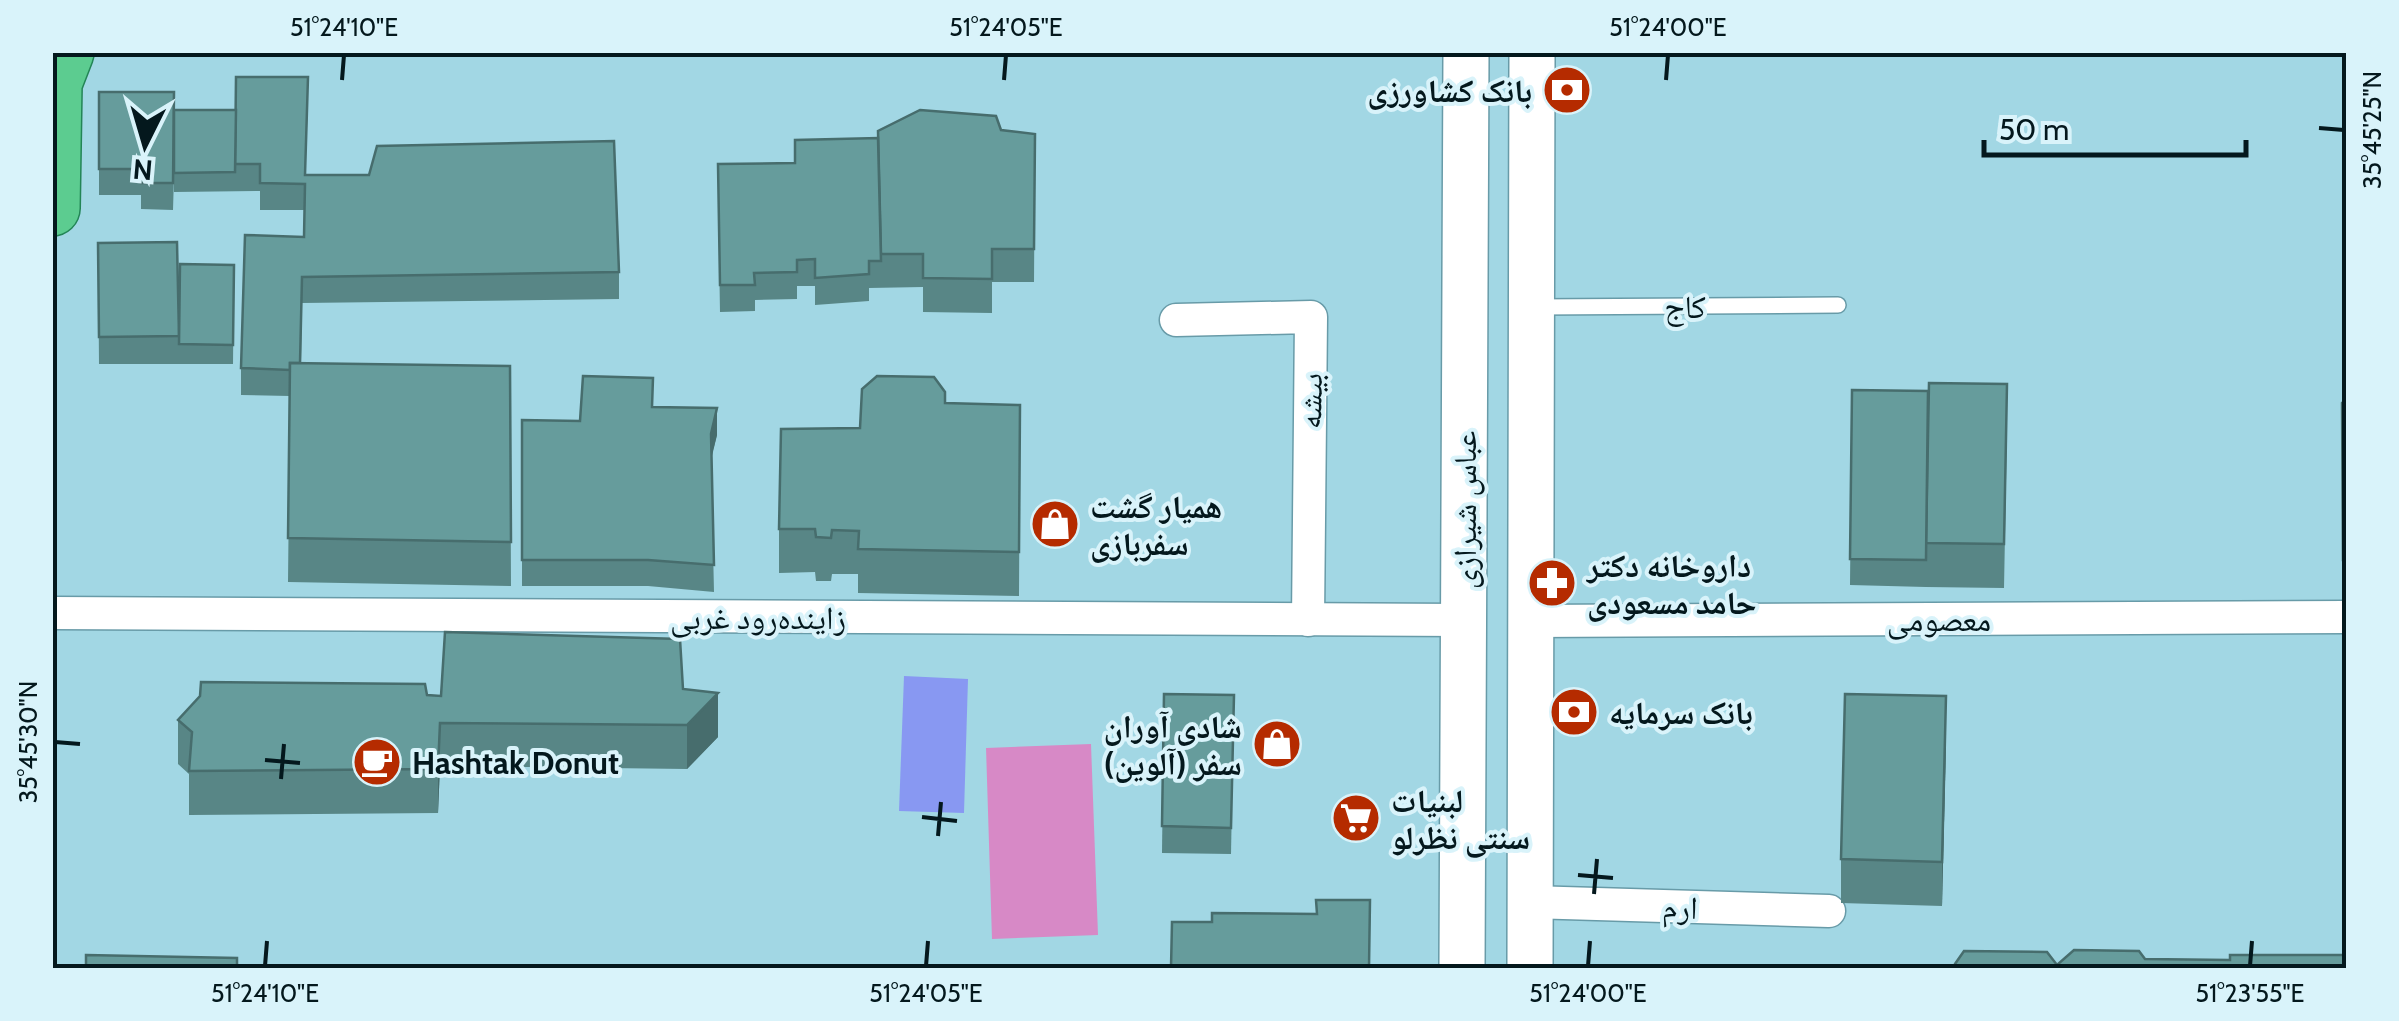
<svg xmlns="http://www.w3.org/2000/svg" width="2399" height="1021" font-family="Cabin,'Noto Naskh Arabic',sans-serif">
<rect width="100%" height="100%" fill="#a2d7e4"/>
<!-- green -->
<polygon fill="#d789c6" points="1091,744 1098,935 992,939 986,748"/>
<!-- water -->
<polygon fill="#8898f2" points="904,676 968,679 964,813 899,811"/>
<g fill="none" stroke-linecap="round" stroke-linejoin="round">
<!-- service casing -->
<g stroke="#689ba8" stroke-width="18">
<polyline id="service" points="1536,307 1838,305"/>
</g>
<!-- minor casing -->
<g stroke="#689ba8" stroke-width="35">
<g id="minor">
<polyline points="1176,320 1311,317 1308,620"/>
<polyline points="52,613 1463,620"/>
<polyline points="1531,621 2346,617"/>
<polyline points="1530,902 1829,911"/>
</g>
</g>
<!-- secondary casing -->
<g stroke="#689ba8" stroke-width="48">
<g id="secondary">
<polyline points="1462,968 1466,52"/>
<polyline points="1530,968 1532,52"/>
</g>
</g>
<!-- trunk casing -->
<g stroke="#238556" stroke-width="58">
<polyline id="trunk" points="52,208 54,83 66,52"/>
</g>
<!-- service -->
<use href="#service" stroke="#fff" stroke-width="15"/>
<!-- minor -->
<use href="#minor" stroke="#fff" stroke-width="32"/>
<!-- secondary -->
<use href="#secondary" stroke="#fff" stroke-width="45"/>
<!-- trunk -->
<use href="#trunk" stroke="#5ccc90" stroke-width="55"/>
</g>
<!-- wall -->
<g fill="#588686">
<polygon points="99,92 174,165 236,110 308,104 305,175 619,272 619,299 302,303 301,363 510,366 511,586 288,582 290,396 241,395 241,368 304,237 304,210 260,210 260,191 174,192 174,176 173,210 141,209 141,195 99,195"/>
<polygon points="1001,130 1035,134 1034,282 992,282 992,313 923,312 923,287 869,288 869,301 815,305 815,286 797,286 797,299 755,300 755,311 720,312 718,191 795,163 878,138"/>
<polygon points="177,242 179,344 234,265 233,364 99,364 98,243"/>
<polygon points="1852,390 2007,428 2004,588 1926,587 1926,585 1926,587 1850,585"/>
<polygon points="2346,399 2346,587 2343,587 2342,403"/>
<polygon points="945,403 1020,405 1019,596 858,593 858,574 832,574 831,581 816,581 815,572 779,573 779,529 860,428"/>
<polygon points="653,407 717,435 711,458 714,592 648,586 522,586 522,420 580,421"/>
<polygon points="683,689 718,737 687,769 440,766 438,813 189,815 189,774 178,764 178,720 427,695 441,696"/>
<polygon points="1164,694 1234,695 1231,854 1162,853"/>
<polygon points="1946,740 1942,906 1841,903 1841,859"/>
</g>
<!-- shaded-wall -->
<g fill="#476d6d">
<polygon points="717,408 717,435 711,460 711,434"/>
<polygon points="718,693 718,737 687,769 687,725"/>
<polygon points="1946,696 1946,740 1942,906 1942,862"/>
<polygon points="440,723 440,766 438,813 438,769"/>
</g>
<!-- building -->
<g fill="#669c9c" stroke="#476d6d" stroke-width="2.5">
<polygon points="236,77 308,77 305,175 369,175 377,146 614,141 619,272 302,277 300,363 290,363 290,370 241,368 245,235 304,237 305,184 260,183 260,164 235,164"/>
<polygon points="99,92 174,92 173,183 141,183 141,169 99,169"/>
<polygon points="174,110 236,110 235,172 174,173"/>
<polygon points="920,110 996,116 1001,130 1035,134 1034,249 992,249 992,279 923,278 923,254 881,254 878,131"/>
<polygon points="878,138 881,261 869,261 869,274 815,278 815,259 797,260 797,272 754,273 755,285 720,285 718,164 795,163 795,140"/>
<polygon points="177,242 179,336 99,337 98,243"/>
<polygon points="180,264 234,265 233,345 179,344"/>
<polygon points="290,363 510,366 511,542 288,538"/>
<polygon points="583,376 653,378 652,407 717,408 711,434 714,565 648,560 522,560 522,420 580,421"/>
<polygon points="877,376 934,377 945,392 945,403 1020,405 1019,552 858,549 859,531 832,530 831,538 816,537 815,529 779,529 781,429 860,428 862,389"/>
<polygon points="1929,383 2007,384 2004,544 1926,543"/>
<polygon points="1852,390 1928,391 1926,560 1850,559"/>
<polygon points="2346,399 2346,560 2343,560 2342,403"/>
<polygon points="445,632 680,639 683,689 718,693 687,725 440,723 438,769 189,771 192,732 178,720 200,696 201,682 425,684 427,695 441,696"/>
<polygon points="1164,694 1234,695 1231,828 1162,826"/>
<polygon points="1845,694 1946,696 1942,862 1841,859"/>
<polygon points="1316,900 1370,900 1369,968 1171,968 1172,922 1212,922 1212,913 1317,914"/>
<polygon points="2074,950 2139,951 2145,959 2230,960 2230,955 2346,955 2346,968 1955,968 1955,964 1964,951 2047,952 2057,965"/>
<polygon points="86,955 237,958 237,968 86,968"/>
</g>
<!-- ticks -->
<path fill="none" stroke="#04181d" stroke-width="4" d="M 342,80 L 344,55M 1004,80 L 1006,55M 1666,80 L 1668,55M 2319,128 L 2344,130M 55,742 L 80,744M 265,760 L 300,763M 281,779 L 284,744M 922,817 L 957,821M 938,836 L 941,802M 1578,875 L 1613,878M 1594,894 L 1597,859M 265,966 L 267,941M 926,966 L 928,941M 1588,966 L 1590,941M 2250,966 L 2252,941"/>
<!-- icons -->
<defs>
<g id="bank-disc" transform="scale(2.5)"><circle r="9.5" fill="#b52b00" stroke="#d9f3fa"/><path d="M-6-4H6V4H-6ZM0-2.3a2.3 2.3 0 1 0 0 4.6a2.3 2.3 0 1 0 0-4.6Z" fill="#fff"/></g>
<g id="shop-disc" transform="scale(2.5)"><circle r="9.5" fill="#b52b00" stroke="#d9f3fa"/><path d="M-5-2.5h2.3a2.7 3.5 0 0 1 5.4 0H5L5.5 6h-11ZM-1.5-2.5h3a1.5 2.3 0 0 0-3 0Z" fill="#fff"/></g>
<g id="pharmacy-disc" transform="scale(2.5)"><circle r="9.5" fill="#b52b00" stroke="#d9f3fa"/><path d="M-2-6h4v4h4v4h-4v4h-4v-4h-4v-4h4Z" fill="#fff"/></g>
<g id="cafe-disc" transform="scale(2.5)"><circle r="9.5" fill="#b52b00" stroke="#d9f3fa"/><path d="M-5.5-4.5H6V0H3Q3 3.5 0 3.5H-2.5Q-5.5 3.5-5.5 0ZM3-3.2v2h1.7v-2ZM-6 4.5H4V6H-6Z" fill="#fff"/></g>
<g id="supermarket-disc" transform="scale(2.5)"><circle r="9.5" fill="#b52b00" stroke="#d9f3fa"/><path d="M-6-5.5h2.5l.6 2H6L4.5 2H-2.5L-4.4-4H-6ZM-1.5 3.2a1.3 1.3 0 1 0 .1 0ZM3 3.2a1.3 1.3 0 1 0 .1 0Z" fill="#fff"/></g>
</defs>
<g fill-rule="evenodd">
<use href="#bank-disc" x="1567" y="90"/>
<use href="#shop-disc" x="1055" y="524"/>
<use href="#pharmacy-disc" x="1552" y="583"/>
<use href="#bank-disc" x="1574" y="712"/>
<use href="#shop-disc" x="1277" y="744"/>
<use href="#cafe-disc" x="377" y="762"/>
<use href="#supermarket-disc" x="1356" y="818"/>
</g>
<g text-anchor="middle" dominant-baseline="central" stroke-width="8" stroke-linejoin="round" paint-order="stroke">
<!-- poi labels -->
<g font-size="32" font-weight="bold" fill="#04181d" stroke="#d9f3fa" text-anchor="start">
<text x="1532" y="90" text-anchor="end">بانک کشاورزی</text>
<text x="1090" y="506">همیار گشت<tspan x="1090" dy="37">سفربازی</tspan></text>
<text x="1587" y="565">داروخانه دکتر<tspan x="1587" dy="37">حامد مسعودی</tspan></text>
<text x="1609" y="712">بانک سرمایه</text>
<text x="1242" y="726" text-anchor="end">شادی آوران<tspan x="1242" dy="37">سفر (آلوین)</tspan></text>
<text x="412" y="762">Hashtak Donut</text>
<text x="1391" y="800">لبنیات<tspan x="1391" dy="37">سنتی نظرلو</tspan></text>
</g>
<!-- street labels -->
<g font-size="32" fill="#04181d" stroke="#d9f3fa">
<text x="1685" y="306">کاج</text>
<text transform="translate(1310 401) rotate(-89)">بیشه</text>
<text transform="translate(1464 510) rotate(-90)">عباس شیرازی</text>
<text x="758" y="617">زاینده‌رود غربی</text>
<text x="1939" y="619">معصومی</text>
<text transform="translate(1680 907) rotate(2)">ارم</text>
</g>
</g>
<!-- border -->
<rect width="2399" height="1021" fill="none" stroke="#d9f3fa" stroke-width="110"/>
<!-- north arrow -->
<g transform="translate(145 145) rotate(185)" stroke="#d9f3fa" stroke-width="8" paint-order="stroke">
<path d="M0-8L18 38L0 25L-18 38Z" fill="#04181d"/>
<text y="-15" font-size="28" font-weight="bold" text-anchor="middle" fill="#04181d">N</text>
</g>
<!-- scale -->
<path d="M1984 140v15h262v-15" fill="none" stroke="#04181d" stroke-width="5"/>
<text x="1999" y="140" font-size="30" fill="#04181d" stroke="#d9f3fa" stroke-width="8" paint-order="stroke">50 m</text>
<rect x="55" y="55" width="2289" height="911" fill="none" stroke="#04181d" stroke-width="4"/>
<g font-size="25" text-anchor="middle" fill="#04181d">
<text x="344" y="36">51°24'10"E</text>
<text x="1006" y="36">51°24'05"E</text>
<text x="1668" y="36">51°24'00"E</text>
<text transform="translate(2372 130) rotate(-90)" y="9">35°45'25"N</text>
<text transform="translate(28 742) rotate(-90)" y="9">35°45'30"N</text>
<text x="265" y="1002">51°24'10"E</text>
<text x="926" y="1002">51°24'05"E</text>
<text x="1588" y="1002">51°24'00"E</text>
<text x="2250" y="1002">51°23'55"E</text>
</g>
</svg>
